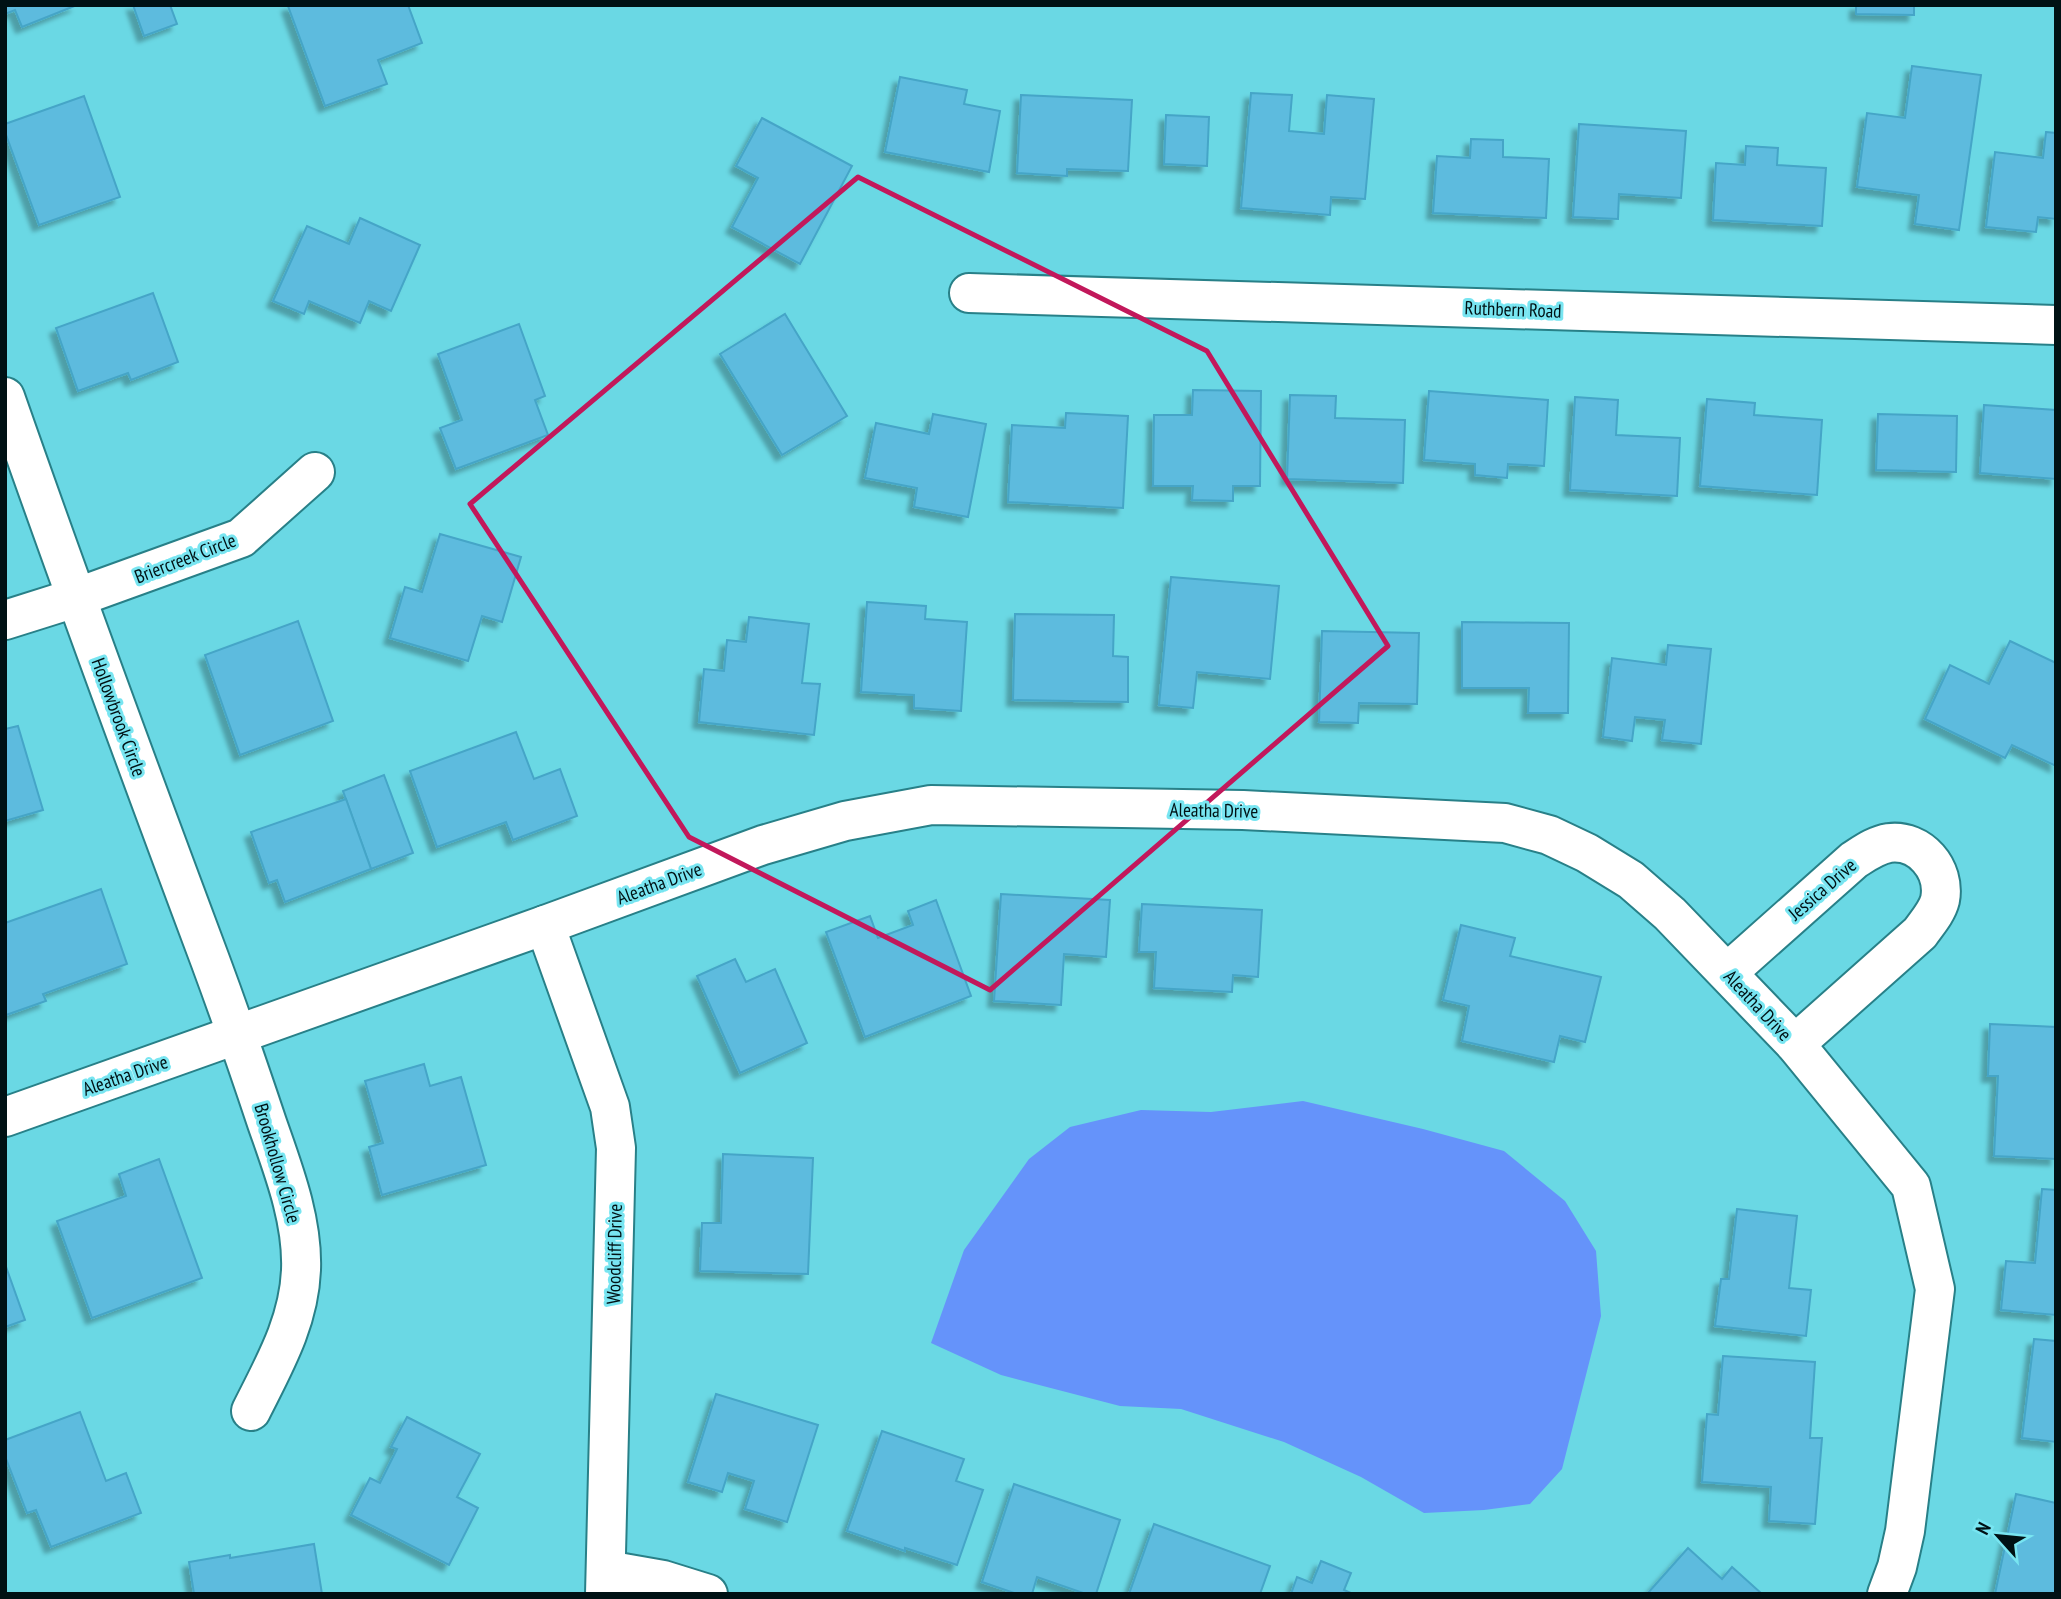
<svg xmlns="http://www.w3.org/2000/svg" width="2061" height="1599" font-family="'PT Sans Narrow',sans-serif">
<defs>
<filter id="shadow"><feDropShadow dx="-6" dy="6" stdDeviation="2" flood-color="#0004"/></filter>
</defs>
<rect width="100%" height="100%" fill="#6ad8e4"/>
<!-- water -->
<polygon fill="#6593fa" points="1303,1101 1423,1129 1504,1151 1565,1201 1596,1251 1601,1316 1562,1469 1530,1504 1484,1510 1424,1513 1361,1477 1284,1442 1181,1409 1120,1406 1001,1375 931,1343 964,1250 1029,1159 1070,1127 1141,1110 1211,1112"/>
<!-- building -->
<g fill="#5dbbde" stroke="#45a5c7" stroke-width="2" filter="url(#shadow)">
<polygon points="5,5 77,5 22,27 15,10 5,14"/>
<polygon points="133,5 170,5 177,24 144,36"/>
<polygon points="291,5 408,5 422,43 378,60 387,84 325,106 288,6"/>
<polygon points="1856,5 1914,5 1914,15 1856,14"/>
<polygon points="1912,66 1981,75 1959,230 1915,224 1919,195 1857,187 1867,113 1905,118"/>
<polygon points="900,77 967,90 964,104 1000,111 989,172 885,152"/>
<polygon points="1251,93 1292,95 1289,131 1324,134 1327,95 1374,99 1365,199 1331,197 1330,215 1241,208"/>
<polygon points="1021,95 1132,100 1128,171 1067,169 1067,176 1017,173"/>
<polygon points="84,96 120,197 39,225 5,132 5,124"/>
<polygon points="1166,115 1209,117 1207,166 1164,164"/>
<polygon points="762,118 852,166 800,264 732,227 758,178 736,166"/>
<polygon points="1579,124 1686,131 1681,198 1619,194 1618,219 1573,217"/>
<polygon points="2046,132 2056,133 2056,219 2038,217 2036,232 1986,227 1995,152 2043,158"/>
<polygon points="1471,139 1503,140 1503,157 1549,159 1546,218 1433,213 1437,156 1470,158"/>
<polygon points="1746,146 1778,148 1777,165 1826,168 1822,226 1713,220 1716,163 1745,165"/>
<polygon points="360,218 420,245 391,311 369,301 360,323 309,301 304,314 273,301 307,226 349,244"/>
<polygon points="153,293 178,362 131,380 128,373 78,391 56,328"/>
<polygon points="785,314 847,416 782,455 720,354"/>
<polygon points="519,324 545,396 535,400 548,435 456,469 440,428 462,420 438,354"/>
<polygon points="1193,390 1261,391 1260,486 1233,486 1233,501 1192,500 1193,486 1153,486 1154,415 1192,415"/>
<polygon points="1429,391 1548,400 1544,466 1508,464 1507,478 1475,475 1475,464 1424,460"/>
<polygon points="1290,395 1336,396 1335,418 1405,420 1403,483 1287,479"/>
<polygon points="1575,397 1618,400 1616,435 1680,438 1677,496 1570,490"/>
<polygon points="1707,399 1755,403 1754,415 1822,420 1817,495 1700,486"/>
<polygon points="1984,405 2056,410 2056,479 1980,473"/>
<polygon points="1066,413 1128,416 1123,508 1008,502 1012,425 1065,428"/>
<polygon points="933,414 986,424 968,517 914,507 917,488 865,478 876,423 929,434"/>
<polygon points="1878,414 1957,416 1956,472 1876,470"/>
<polygon points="440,534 521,557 502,622 482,616 468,661 390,638 405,587 422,592"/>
<polygon points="1171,577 1279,586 1270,679 1197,672 1193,708 1159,705"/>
<polygon points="867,602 926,606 925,619 967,622 961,711 914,708 914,695 861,692"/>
<polygon points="1015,614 1114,615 1113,656 1128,657 1128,702 1013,700"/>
<polygon points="749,617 809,624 802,683 820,684 814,735 699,722 704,669 724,671 727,640 746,642"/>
<polygon points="298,621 333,721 240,755 205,655"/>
<polygon points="1462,622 1569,623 1568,713 1528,713 1529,688 1462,688"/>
<polygon points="1322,631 1419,633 1417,704 1359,703 1358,723 1319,722"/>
<polygon points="2010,641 2056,663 2056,766 2012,745 2005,758 1925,719 1950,665 1989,684"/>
<polygon points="1668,645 1711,649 1701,744 1662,740 1665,720 1635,717 1632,741 1603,737 1612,658 1666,665"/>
<polygon points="18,726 43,810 5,821 5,729"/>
<polygon points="516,732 534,779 560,769 577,816 513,840 506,822 437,847 410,771"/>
<polygon points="384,775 413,853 371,869 343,791"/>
<polygon points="346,799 371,869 285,902 277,880 269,883 251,832"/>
<polygon points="101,889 127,964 43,994 46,1001 6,1015 5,923"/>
<polygon points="1001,894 1110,900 1106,957 1064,954 1061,1005 994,1001"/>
<polygon points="936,900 971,996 865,1037 826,932 870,916 878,938 913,925 908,911"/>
<polygon points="1142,904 1262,910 1258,977 1233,975 1232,992 1154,988 1156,952 1139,952"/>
<polygon points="1461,925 1515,938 1510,956 1601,977 1585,1042 1560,1036 1554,1062 1462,1041 1469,1006 1443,1000"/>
<polygon points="735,959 746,982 775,969 807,1043 740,1073 697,976"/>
<polygon points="1990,1024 2056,1027 2056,1159 1994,1156 1998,1076 1988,1076"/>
<polygon points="424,1064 430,1086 461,1077 486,1165 382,1195 369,1147 383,1143 365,1081"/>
<polygon points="723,1154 813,1158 808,1274 700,1271 702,1223 721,1223"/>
<polygon points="159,1159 202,1278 92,1318 57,1221 126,1196 119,1174"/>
<polygon points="2042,1189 2056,1190 2056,1315 2001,1310 2006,1261 2035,1263"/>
<polygon points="1737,1209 1797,1216 1789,1288 1811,1290 1806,1336 1715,1326 1721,1279 1729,1279"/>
<polygon points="5,1264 25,1320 5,1327"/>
<polygon points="2034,1339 2056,1341 2056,1442 2022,1438"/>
<polygon points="1723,1356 1815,1362 1810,1438 1822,1438 1815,1524 1769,1521 1771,1487 1702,1482 1707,1414 1718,1415"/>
<polygon points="716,1394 818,1425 787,1522 745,1509 754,1481 728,1473 722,1492 688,1482"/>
<polygon points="80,1412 106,1481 126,1473 141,1513 51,1547 36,1510 27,1513 5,1456 5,1440"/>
<polygon points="407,1417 480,1454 457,1497 478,1508 449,1565 351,1515 370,1478 380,1483 397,1449 391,1447"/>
<polygon points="882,1431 964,1459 956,1481 983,1490 957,1565 905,1548 905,1551 847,1531"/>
<polygon points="1014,1484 1120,1520 1096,1594 1086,1594 1037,1577 1032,1594 1017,1594 982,1582"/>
<polygon points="2016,1494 2056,1503 2056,1594 1995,1594"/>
<polygon points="1154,1524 1270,1566 1260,1594 1129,1594"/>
<polygon points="314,1544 322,1594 194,1594 189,1562 230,1555 230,1558"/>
<polygon points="1688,1548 1722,1579 1732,1567 1762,1594 1647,1594"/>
<polygon points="1321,1561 1351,1573 1344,1590 1353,1594 1291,1594 1297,1577 1312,1583"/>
</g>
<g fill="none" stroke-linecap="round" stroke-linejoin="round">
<!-- minor casing -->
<g stroke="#288088" stroke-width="42">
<g id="minor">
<polyline points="969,293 2056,325"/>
<path d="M 5,397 C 71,586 140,773 210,960 C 230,1014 249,1069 267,1123 C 283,1169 303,1220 301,1270 C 299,1322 274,1365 251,1411"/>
<polyline points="5,620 75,598 241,538 315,472"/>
<polyline points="545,925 610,1107 616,1148 605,1594"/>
<path d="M 1728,972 L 1854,860 C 1865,853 1876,845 1889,843 C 1920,839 1946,869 1940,900 C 1937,912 1927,923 1920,933 L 1795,1044"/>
<polyline points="5,1117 545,925 763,845 845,821 931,805 1243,810 1505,823 1549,835 1587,853 1631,880 1670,914 1795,1044 1911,1186 1935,1289 1905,1531 1897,1567 1887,1594"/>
<polyline points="606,1570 663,1580 708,1594"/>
</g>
</g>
<!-- minor -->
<use href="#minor" stroke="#fff" stroke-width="38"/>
</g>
<!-- marked area -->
<path fill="none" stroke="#c2185b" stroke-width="5" stroke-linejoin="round" d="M 858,177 L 1207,351 L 1388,646 L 990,990 L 689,837 L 470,504 Z"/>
<g text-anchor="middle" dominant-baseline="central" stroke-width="6" stroke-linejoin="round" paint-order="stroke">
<!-- street labels -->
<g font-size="19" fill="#001114" stroke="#78e5f1">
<text transform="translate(1513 309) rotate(2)">Ruthbern Road</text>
<text transform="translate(185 558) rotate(-21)">Briercreek Circle</text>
<text transform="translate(119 717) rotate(70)">Hollowbrook Circle</text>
<text transform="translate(1214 810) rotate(1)">Aleatha Drive</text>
<text transform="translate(659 883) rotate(-20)">Aleatha Drive</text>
<text transform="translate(1822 889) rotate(-41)">Jessica Drive</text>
<text transform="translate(1758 1005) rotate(47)">Aleatha Drive</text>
<text transform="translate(125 1075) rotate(-19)">Aleatha Drive</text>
<text transform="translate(278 1163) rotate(74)">Brookhollow Circle</text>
<text transform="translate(614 1254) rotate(-89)">Woodcliff Drive</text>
</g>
</g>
<!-- border -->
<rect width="2061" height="1599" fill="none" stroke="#001114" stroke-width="14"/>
<!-- north arrow -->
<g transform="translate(1998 1536) rotate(297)" stroke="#78e5f1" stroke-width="5" paint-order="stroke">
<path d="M0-5L12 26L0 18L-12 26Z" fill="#001114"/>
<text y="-10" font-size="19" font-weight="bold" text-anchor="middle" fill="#001114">N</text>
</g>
</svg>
